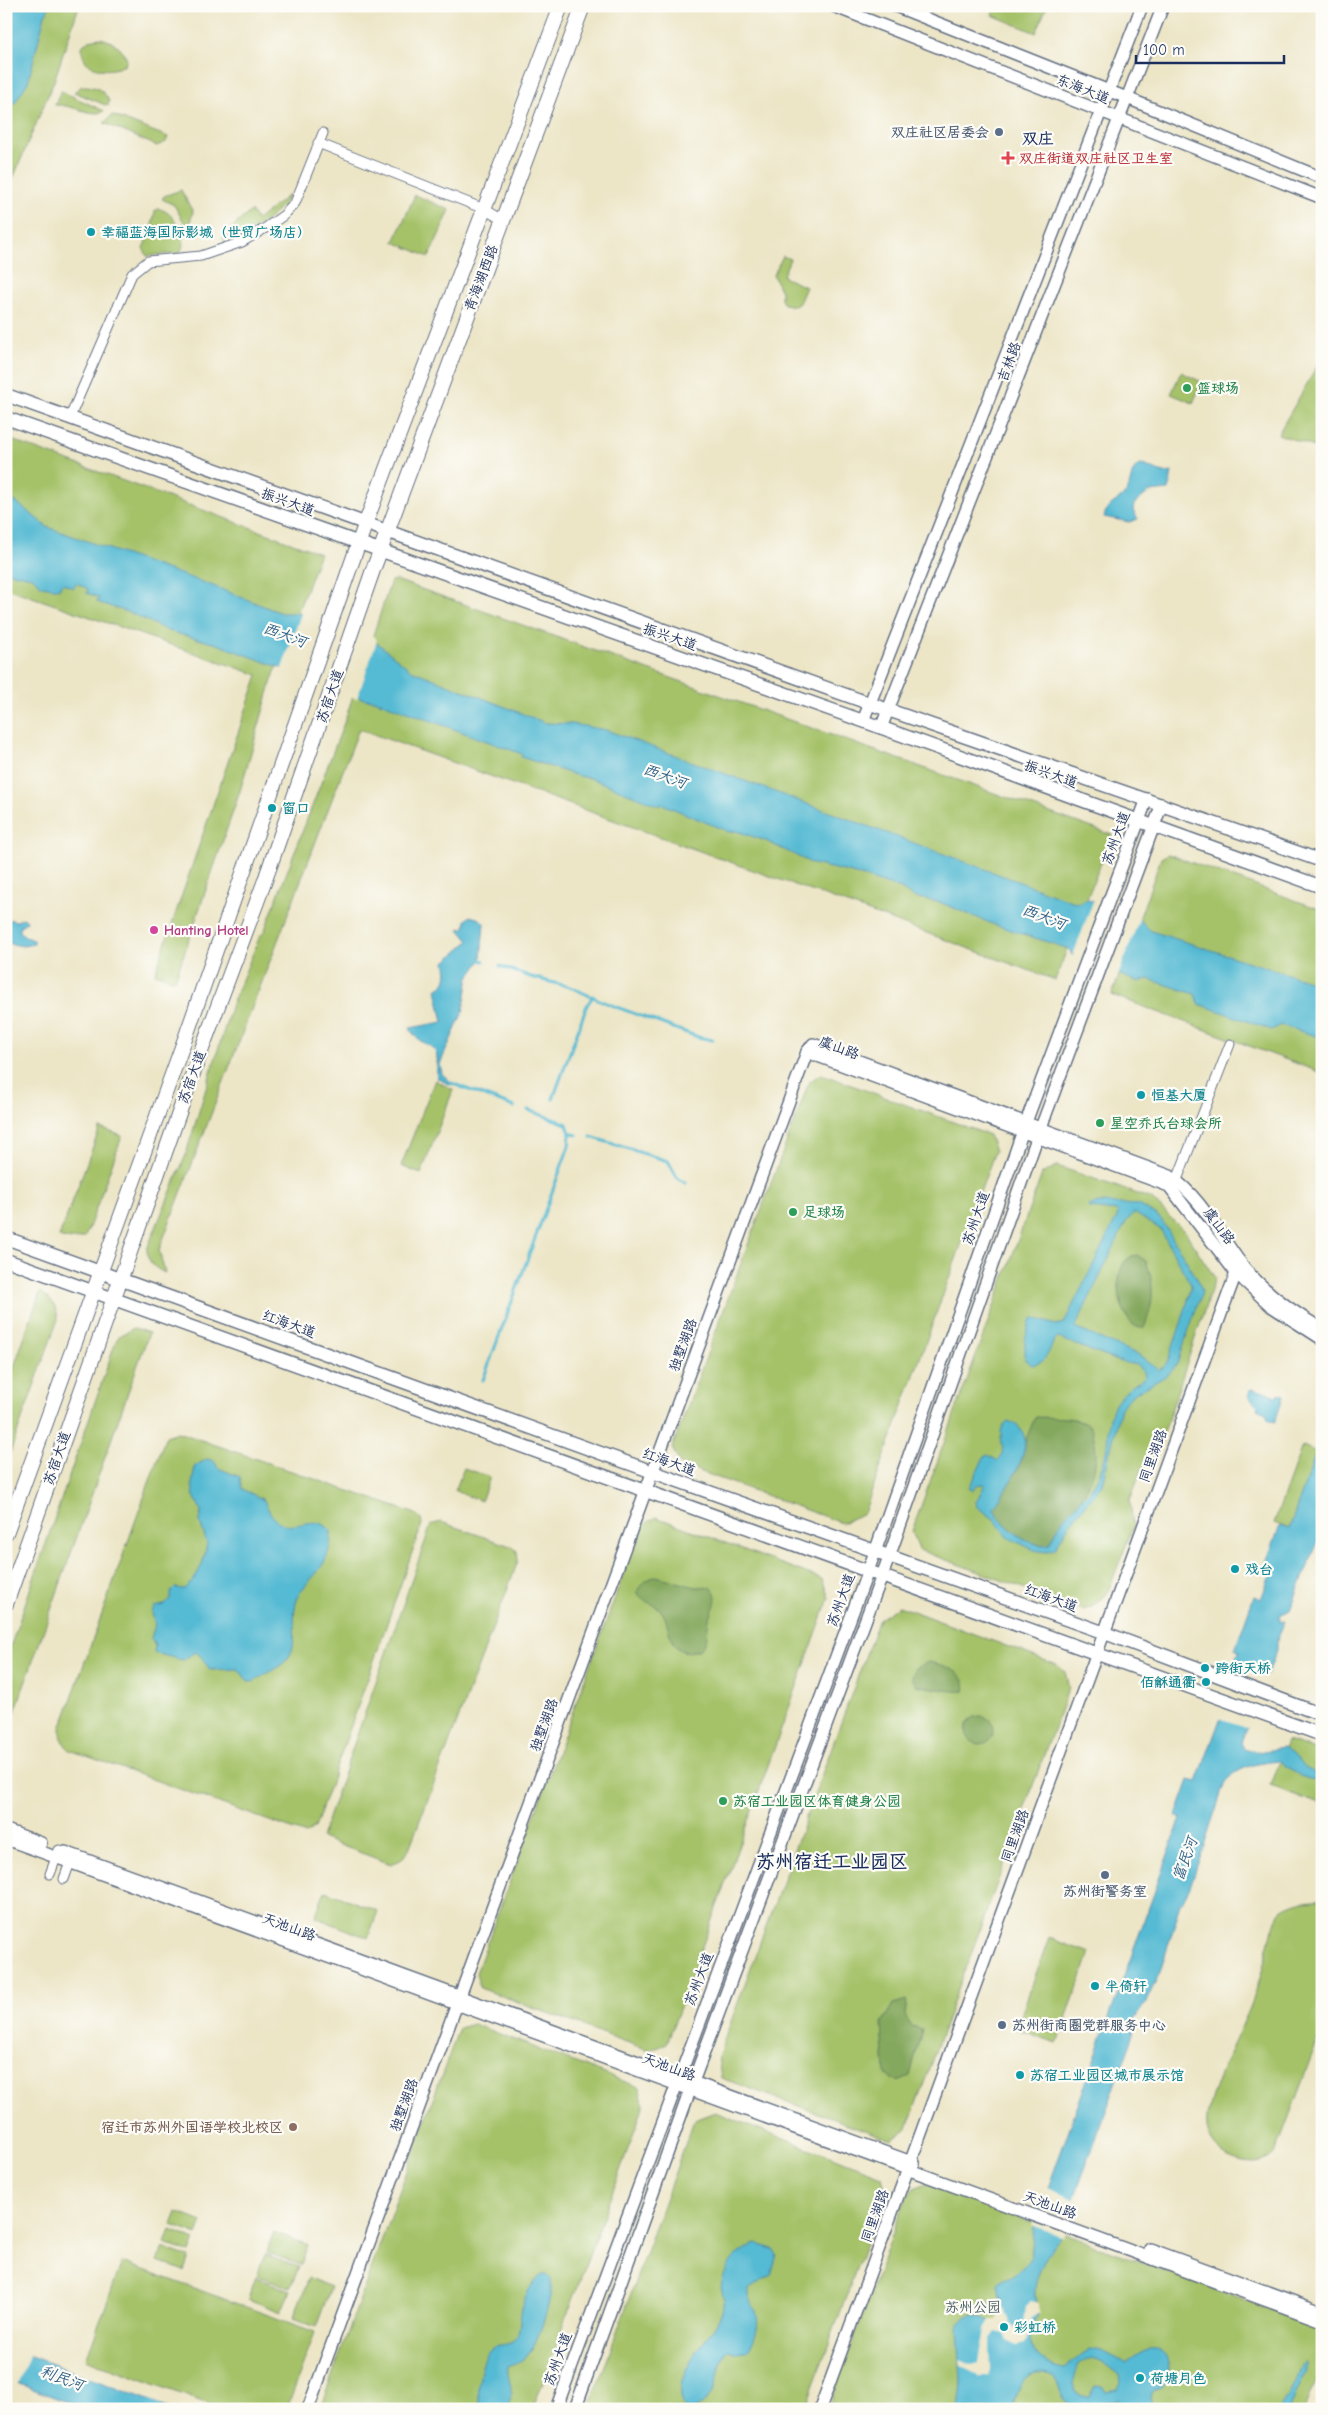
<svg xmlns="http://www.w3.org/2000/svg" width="1328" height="2415" font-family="'Comic Neue','LXGW WenKai TC',sans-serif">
<rect width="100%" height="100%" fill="#fdfcf7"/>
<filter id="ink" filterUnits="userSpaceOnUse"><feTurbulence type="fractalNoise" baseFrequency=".02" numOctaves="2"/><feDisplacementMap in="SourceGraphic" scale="10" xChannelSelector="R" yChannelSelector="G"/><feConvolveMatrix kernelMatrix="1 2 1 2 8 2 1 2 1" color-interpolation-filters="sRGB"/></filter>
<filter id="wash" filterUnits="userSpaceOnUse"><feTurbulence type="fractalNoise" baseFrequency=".0096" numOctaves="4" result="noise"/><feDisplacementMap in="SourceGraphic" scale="20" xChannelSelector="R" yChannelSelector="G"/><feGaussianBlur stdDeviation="1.12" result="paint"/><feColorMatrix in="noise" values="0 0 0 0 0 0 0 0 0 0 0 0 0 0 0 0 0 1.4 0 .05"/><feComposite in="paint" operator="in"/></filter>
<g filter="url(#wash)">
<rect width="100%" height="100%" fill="#ece5c6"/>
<!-- green -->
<g fill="#a5c269" stroke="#607864">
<polygon points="6,6 79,6 54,81 6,195"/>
<polygon points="995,6 1047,6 1036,33 992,15"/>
<path d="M 100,38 C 113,41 121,47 127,59 L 125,65 C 108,74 80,71 82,46 L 89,40 Z"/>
<path d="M 82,86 C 96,86 103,89 109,101 L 108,106 L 74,92 Z"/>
<path d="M 61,91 L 104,111 C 94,118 71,104 55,105 Z"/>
<polygon points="112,115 168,137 166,142 157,146 104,123"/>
<polygon points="181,190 193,212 188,229 174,205 162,199 164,196"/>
<path d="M 290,194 C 277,218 253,230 230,241 L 225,242 L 222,239 L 224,234 L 251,211 L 257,220 Z"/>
<polygon points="415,195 450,210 429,257 394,242"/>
<path d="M 158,209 C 173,210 180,230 184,243 L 180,253 L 147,256 L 143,248 L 151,230 L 155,211 Z"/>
<polygon points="783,256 790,259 783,275 785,278 806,287 799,303 795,306 784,304 781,300 781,292 773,275"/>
<polygon points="1322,358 1322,445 1320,449 1278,434"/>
<polygon points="1181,372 1202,382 1193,403 1171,394"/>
<polygon points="6,438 320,553 272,680 240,791 175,980 155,973 258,675 6,588"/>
<path d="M 396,580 L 1112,835 L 1055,980 L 842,902 L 359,729 L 159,1250 L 165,1273 C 154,1268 147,1262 147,1249 L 185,1157 L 232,1004 L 260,936 L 264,932 L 344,723 L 391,581 Z"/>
<polygon points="1168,854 1322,910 1322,1073 1112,995 1161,858"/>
<polygon points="821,1074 989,1135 995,1151 864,1513 842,1523 680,1464 672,1448 809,1082"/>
<polygon points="435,1080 453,1090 421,1174 401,1166"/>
<path d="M 100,1128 L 122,1136 L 90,1225 L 85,1237 C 77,1240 67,1240 59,1237 Z"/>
<polygon points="1057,1166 1152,1199 1186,1233 1215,1278 1160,1444 1142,1469 1130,1500 1133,1527 1107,1594 1095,1606 1083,1610 919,1550 912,1531 1042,1174"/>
<path d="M 40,1292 C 51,1299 57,1306 58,1319 L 6,1464 L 6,1390 Z"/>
<polygon points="134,1328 149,1333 6,1737 6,1659 116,1341 120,1335"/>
<path d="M 178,1432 L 416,1514 L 421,1519 L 422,1524 L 315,1828 L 306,1834 L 70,1750 C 62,1743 61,1738 61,1728 L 163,1444 L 166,1436 Z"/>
<polygon points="1302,1446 1317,1452 1289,1529 1274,1523"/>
<polygon points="464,1468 490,1477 481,1501 455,1491"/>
<polygon points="656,1517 822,1579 829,1598 667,2043 648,2050 480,1988 476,1973 641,1527"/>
<polygon points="441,1522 513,1547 517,1551 518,1561 409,1849 401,1860 391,1864 321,1838 431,1525"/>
<polygon points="899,1606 1057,1665 1065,1672 1069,1687 906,2131 892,2140 721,2078 718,2057 879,1619"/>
<polygon points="1287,1741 1322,1752 1322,1805 1271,1786"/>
<polygon points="325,1891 378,1911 368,1938 315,1917"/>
<path d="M 1322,1900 L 1322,2029 L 1275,2154 C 1266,2163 1256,2164 1244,2162 C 1227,2160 1209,2146 1207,2128 C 1203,2099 1242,2030 1253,2000 C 1263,1971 1268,1941 1279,1912 C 1291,1903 1307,1899 1322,1900 Z"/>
<polygon points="1049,1938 1090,1953 1057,2043 1016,2029"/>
<polygon points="473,2024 639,2087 644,2105 533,2409 320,2409 459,2028"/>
<polygon points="715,2112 882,2176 885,2190 805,2409 589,2409 694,2120"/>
<polygon points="927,2183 1322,2329 1322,2366 1305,2409 828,2409 906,2198 914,2188"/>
<polygon points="177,2212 202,2222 197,2235 172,2225"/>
<polygon points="170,2230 195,2240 190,2253 165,2243"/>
<polygon points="274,2232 308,2245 301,2265 266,2252"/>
<polygon points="163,2248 189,2257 184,2271 158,2261"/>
<polygon points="265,2254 299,2267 290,2288 257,2275"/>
<polygon points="122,2262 315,2332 287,2409 222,2409 86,2359"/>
<polygon points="256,2277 290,2291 281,2312 248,2299"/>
<polygon points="309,2278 331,2287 316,2327 293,2318"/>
</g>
<!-- forest -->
<g fill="#84a85d" stroke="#506c5e">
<path d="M 1137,1255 L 1146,1261 C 1155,1285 1154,1304 1144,1328 L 1140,1328 C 1117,1324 1108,1257 1137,1255 Z"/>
<path d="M 1035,1417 C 1051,1418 1070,1416 1085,1422 C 1091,1425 1093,1432 1094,1438 C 1104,1480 1071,1512 1050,1544 C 1031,1550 1000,1524 994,1509 L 1021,1459 L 1026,1439 Z"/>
<path d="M 656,1576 C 670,1579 684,1585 697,1587 C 702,1587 708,1585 712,1588 C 721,1598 712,1610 709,1620 C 706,1632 710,1648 694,1651 C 689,1652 684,1652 680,1650 C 667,1641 670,1623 662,1612 C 655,1602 642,1604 637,1591 C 642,1583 647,1579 656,1576 Z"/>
<path d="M 929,1662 C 944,1665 970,1673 965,1691 C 957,1693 925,1687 916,1685 L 912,1678 L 915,1668 Z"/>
<circle cx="980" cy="1730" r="14"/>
<polygon points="907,2000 905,2015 912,2026 922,2029 910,2076 898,2081 885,2073 882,2023 893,2004"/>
</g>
<!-- water -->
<g fill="#55bad3" stroke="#387498" fill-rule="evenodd">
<polygon points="6,6 50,6 45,15 28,82 12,107 6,124"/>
<path d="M 1139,465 C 1152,465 1158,476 1172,472 L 1169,490 L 1149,492 L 1134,504 L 1133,511 L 1138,519 L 1129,522 L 1104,517 C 1107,503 1117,503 1125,494 C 1133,484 1128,473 1139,465 Z"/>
<polygon points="6,496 20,505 47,527 208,584 281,613 298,613 371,638 411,670 546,723 572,724 606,730 1077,903 1088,899 1137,917 1151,931 1322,985 1322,1038 1281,1025 1272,1030 1199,1004 1195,994 1148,979 1138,982 1072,955 1069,949 995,925 939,902 913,897 901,889 852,873 813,864 766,841 736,831 729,832 662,804 660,806 590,778 578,776 521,757 522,754 374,700 364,699 217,644 168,631 133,614 97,602 99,598 87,593 88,589 76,583 74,588 62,583 59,589 42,586 32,577 6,572"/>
<path d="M 470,916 L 480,919 L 484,923 L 481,960 L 469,977 L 463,1012 L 440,1064 L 442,1074 L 451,1082 L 450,1085 L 437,1078 C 436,1071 439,1057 435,1051 C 429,1042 418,1045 410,1028 L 443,1022 L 436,989 C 448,984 448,973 445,962 L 469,941 L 459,929 L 465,928 L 466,920 Z"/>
<polygon points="23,918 28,921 20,926 20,931 25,937 34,940 34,944 23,946 6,943 6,919 17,921"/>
<path d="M 1099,1203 L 1139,1205 L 1161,1219 L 1198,1280 L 1202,1292 L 1177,1364 C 1164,1385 1136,1384 1121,1408 L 1102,1484 L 1069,1525 L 1055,1549 L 1045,1552 L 1034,1550 L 1007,1537 L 994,1519 L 977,1507 L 976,1502 L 985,1484 L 977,1485 L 973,1490 L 969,1489 L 984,1457 L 988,1455 L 998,1461 C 1010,1449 992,1432 1008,1421 C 1049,1435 1004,1488 994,1509 C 1001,1524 1031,1550 1050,1544 C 1055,1534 1060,1522 1067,1514 C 1077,1502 1090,1494 1097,1479 C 1120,1435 1090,1409 1145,1378 L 1144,1372 L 1136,1365 L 1117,1361 L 1059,1338 L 1054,1340 C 1050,1351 1045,1364 1032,1365 L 1025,1360 L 1025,1339 L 1031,1319 L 1033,1318 L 1056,1325 L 1064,1323 L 1117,1217 L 1118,1213 L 1116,1211 L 1089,1208 L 1088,1206 ZM 1134,1213 L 1160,1229 L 1191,1285 C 1192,1292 1172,1352 1167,1362 C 1165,1366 1162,1368 1159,1370 L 1139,1355 L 1075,1328 L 1126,1222 Z"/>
<polygon points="1254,1389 1278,1396 1279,1393 1284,1395 1275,1422 1268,1419 1266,1413 1257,1409 1258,1406 1248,1396 1250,1390"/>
<path d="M 1322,1436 L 1322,1532 L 1290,1610 L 1280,1615 L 1280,1622 L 1285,1621 L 1277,1639 L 1277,1650 L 1241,1743 L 1244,1748 L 1257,1752 L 1283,1748 L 1294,1755 L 1306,1769 L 1322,1776 L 1322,1783 L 1300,1776 L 1279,1761 C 1259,1763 1239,1766 1225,1782 L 1190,1887 L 1181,1904 L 1160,1972 L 1146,2002 L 1134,2020 L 1133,2037 L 1060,2237 C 1050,2247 1036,2274 1035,2289 C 1034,2297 1037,2304 1037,2312 C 1037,2318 1032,2324 1031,2330 C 1026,2352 1044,2366 1064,2369 L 1089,2349 L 1102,2351 L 1126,2363 C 1134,2358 1142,2350 1151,2350 C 1176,2347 1170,2376 1162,2389 L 1153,2392 L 1151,2396 L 1153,2409 L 1133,2409 L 1118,2399 C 1102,2403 1075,2415 1063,2398 C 1060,2390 1059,2383 1054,2376 C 1026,2365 1017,2384 1013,2409 L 958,2409 L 961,2383 L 958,2327 C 972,2305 980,2321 999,2323 L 1003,2312 L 998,2285 C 1002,2278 1008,2278 1014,2275 C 1037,2260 1030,2247 1034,2227 L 1181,1818 L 1176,1816 L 1189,1780 L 1197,1782 L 1241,1662 L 1235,1659 L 1239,1651 L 1235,1649 L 1254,1596 L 1261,1599 L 1274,1565 L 1266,1562 L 1280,1526 L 1289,1529 ZM 1091,2358 L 1101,2361 L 1119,2375 L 1120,2383 L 1117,2390 L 1106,2392 L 1102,2387 L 1095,2386 L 1090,2397 L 1082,2397 L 1075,2393 L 1073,2385 L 1079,2364 Z"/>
<path d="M 207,1459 L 214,1461 L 218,1468 L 240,1477 L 242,1489 L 264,1500 C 284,1551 310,1505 331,1531 C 331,1549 327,1562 314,1576 C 308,1583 301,1589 298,1597 C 290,1616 299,1637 290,1655 C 283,1668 265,1672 254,1682 L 248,1681 L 238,1669 L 210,1670 L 201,1656 L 195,1652 L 183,1660 L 154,1653 L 155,1646 L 151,1638 L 155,1625 L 152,1613 L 154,1607 L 164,1605 L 170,1599 L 170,1593 L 175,1588 L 184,1589 L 193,1581 L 202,1565 L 207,1544 L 200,1522 L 201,1510 L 194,1496 L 192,1484 L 195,1466 Z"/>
<path d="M 756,2244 L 773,2249 L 777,2255 L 771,2275 L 748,2290 C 747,2299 752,2302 755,2309 C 761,2322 756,2342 746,2351 L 734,2352 L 729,2350 L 726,2352 C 716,2372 720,2392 700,2405 C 697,2408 694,2410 689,2409 C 684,2408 682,2402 681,2397 C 677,2362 713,2340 723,2309 C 726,2300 723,2296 721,2287 C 725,2265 735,2252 756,2244 Z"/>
<path d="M 542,2275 L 547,2275 L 551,2279 C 554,2294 539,2342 528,2354 C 523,2361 516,2363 508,2366 C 506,2385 520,2390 504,2409 L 481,2409 C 476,2396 479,2355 493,2347 C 501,2343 511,2347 517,2337 C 519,2332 519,2328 520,2322 C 522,2303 526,2288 542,2275 Z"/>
<polygon points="6,2347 173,2409 86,2409 6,2379"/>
<polygon points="1304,2362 1306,2362 1306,2370 1289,2409 1278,2409 1289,2393"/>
</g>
<!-- pier -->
<g fill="#ece5c6">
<polygon points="302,611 372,635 377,640 357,699 281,671"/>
<polygon points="1094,899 1140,917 1118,976 1072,958"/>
<polygon points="1238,1664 1271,1676 1250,1728 1218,1718"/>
<polygon points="1045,2187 1077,2200 1063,2237 1032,2225"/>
<polygon points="1030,2301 1038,2303 1039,2313 1036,2313 1031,2317 1028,2339 1025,2344 1016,2346 1008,2341 1005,2334 996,2332 990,2341 991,2370 989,2376 980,2378 967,2368 961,2366 960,2359 972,2364 979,2362 985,2330 990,2320 997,2320 1003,2307 1009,2322 1019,2331 1023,2325 1025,2306"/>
<polygon points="6,2345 30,2353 17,2386 6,2382"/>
</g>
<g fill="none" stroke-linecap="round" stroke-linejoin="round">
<!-- stream -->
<g stroke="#55bad3" stroke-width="3">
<polyline points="481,960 484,961"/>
<polyline points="500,966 531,977 570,987 611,1005 698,1037 713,1040"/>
<polyline points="451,1083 514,1107"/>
<polyline points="553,1099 587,1005 593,996"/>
<polyline points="570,1133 577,1135"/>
<polyline points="591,1137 668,1161 678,1179 686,1183"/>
<polyline points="483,1380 569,1146 570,1133 567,1124 528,1110"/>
</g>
</g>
</g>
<g filter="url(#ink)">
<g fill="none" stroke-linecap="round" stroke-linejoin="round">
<!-- minor casing -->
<g stroke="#646f82" stroke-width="11">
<g id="minor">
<polyline points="318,143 484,209 503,220"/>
<polyline points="70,417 132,274 148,261 201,256 242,242 264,229 284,215 295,203 323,133"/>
<polyline points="1175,1185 1230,1044"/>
<polyline points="50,1874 59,1850"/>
<polyline points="64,1879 72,1857"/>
</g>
</g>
<!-- tertiary casing -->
<g stroke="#646f82" stroke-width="14">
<g id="tertiary">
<polyline points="833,6 1322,198"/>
<polyline points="895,6 1127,98 1322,178"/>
<polyline points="863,721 1142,6"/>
<polyline points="881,728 1163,6"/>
<polyline points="807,1052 1169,1186 1236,1273 1271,1306 1322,1339"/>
<polyline points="6,1830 41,1843"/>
<polyline points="6,1839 1322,2321"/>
<polyline points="65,1852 914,2163"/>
<polyline points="1150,2249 1322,2312"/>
<path d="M 308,2409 L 807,1052 L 813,1044 L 1170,1176 C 1200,1197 1216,1229 1237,1258 C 1258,1288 1291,1311 1322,1329"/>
<polyline points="556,2409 875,1552 1026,1122 1147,799"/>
<polyline points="575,2409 693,2082 889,1557 1037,1138 1162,804"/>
<polyline points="820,2409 1236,1273"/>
</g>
</g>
<!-- secondary casing -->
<g stroke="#646f82" stroke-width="15">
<g id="secondary">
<polyline points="6,395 871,704 1322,861"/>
<polyline points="6,418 863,721 1322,887"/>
<polyline points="6,1238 653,1472 1105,1633 1322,1715"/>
<polyline points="6,1260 1322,1735"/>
</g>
</g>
<!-- primary casing -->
<g stroke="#646f82" stroke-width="16">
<g id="primary">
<polyline points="6,1533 186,1036 366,522 561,6"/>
<polyline points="6,1604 197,1062 264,883 373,570 583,6"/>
</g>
</g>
<!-- minor -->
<use href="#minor" stroke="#fff" stroke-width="9"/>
<!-- tertiary -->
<use href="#tertiary" stroke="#fff" stroke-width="11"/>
<!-- secondary -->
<use href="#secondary" stroke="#fff" stroke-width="12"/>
<!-- primary -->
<use href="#primary" stroke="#fff" stroke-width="14"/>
</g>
</g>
<!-- markers -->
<g fill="#5c6f8a" stroke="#fdfcf7" stroke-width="2">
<circle cx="999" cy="132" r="5"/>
<circle cx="1105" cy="1875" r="5"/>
<circle cx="1002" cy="2025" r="5"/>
</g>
<path fill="#e0444e" stroke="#fdfcf7" stroke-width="2" d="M1005.5 150.5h5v5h5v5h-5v5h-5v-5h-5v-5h5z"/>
<g fill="#0f9aa8" stroke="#fdfcf7" stroke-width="2">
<circle cx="91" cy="232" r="5"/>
<circle cx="272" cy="808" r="5"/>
<circle cx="1141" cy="1095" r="5"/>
<circle cx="1235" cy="1569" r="5"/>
<circle cx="1205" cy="1668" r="5"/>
<circle cx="1206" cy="1682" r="5"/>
<circle cx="1095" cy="1986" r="5"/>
<circle cx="1020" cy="2075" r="5"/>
<circle cx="1004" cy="2327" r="5"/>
<circle cx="1140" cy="2378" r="5"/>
</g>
<g fill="#2e9e5b" stroke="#fdfcf7" stroke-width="2">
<circle cx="1187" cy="388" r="5"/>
<circle cx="1100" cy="1123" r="5"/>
<circle cx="793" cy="1212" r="5"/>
<circle cx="723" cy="1801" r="5"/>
</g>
<circle fill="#d1479c" stroke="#fdfcf7" stroke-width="2" cx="154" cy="930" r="5"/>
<circle fill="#8d6e63" stroke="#fdfcf7" stroke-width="2" cx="293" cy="2127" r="5"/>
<g text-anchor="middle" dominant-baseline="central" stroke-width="4.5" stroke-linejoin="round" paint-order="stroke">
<!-- street labels -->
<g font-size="14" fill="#1b2f5e" stroke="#fdfcf7">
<text transform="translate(1083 89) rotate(22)">东海大道</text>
<text transform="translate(481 278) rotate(-69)">青海湖西路</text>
<text transform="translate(1009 362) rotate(-69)">吉林路</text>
<text transform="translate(288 502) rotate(20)">振兴大道</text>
<text transform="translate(670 637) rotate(19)">振兴大道</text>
<text transform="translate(330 696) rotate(-71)">苏宿大道</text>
<text transform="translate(1051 774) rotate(20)">振兴大道</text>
<text transform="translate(1116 838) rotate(-70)">苏州大道</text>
<text transform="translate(839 1048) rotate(20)">虞山路</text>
<text transform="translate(192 1077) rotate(-70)">苏宿大道</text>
<text transform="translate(976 1218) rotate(-71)">苏州大道</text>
<text transform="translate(1219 1226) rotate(53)">虞山路</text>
<text transform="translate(289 1324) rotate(20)">红海大道</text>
<text transform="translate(683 1345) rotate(-70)">独墅湖路</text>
<text transform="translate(1153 1456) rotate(-70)">同里湖路</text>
<text transform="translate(57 1458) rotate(-71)">苏宿大道</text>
<text transform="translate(669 1462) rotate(20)">红海大道</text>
<text transform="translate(1051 1598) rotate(20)">红海大道</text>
<text transform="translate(841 1600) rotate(-70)">苏州大道</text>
<text transform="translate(544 1725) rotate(-70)">独墅湖路</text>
<text transform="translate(1015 1836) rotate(-70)">同里湖路</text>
<text transform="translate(289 1927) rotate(20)">天池山路</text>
<text transform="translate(699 1979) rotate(-69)">苏州大道</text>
<text transform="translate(669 2067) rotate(20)">天池山路</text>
<text transform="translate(404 2105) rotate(-70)">独墅湖路</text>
<text transform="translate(1050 2205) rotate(20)">天池山路</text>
<text transform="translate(875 2216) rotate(-70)">同里湖路</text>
<text transform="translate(558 2359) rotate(-70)">苏州大道</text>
</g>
<!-- service labels -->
<g font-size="14" font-weight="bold" fill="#4e5e75" stroke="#fdfcf7" text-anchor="end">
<text x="989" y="132">双庄社区居委会</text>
<text x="1105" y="1891" text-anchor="middle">苏州街警务室</text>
<text x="1012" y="2025" text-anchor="start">苏州街商圈党群服务中心</text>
</g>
<!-- health labels -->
<g font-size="14" font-weight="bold" fill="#be3a42" stroke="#fdfcf7" text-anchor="start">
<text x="1019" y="158">双庄街道双庄社区卫生室</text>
</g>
<!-- culture labels -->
<g font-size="14" font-weight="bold" fill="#0d838f" stroke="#fdfcf7" text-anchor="start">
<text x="101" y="232">幸福蓝海国际影城（世贸广场店）</text>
<text x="282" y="808">窗口</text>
<text x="1151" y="1095">恒基大厦</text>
<text x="1245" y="1569">戏台</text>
<text x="1215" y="1668">跨街天桥</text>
<text x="1196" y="1682" text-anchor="end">佰龢通衢</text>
<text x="1105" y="1986">半倚轩</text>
<text x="1030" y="2075">苏宿工业园区城市展示馆</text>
<text x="1014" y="2327">彩虹桥</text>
<text x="1150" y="2378">荷塘月色</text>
</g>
<!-- leisure labels -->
<g font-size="14" font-weight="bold" fill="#27864d" stroke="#fdfcf7" text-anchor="start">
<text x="1197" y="388">篮球场</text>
<text x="1110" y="1123">星空乔氏台球会所</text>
<text x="803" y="1212">足球场</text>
<text x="733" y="1801">苏宿工业园区体育健身公园</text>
</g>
<!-- hotel labels -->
<g font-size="14" font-weight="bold" fill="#b23c85" stroke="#fdfcf7" text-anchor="start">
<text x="164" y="930">Hanting Hotel</text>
</g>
<!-- education labels -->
<g font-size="14" font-weight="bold" fill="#785e54" stroke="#fdfcf7" text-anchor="end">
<text x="283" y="2127">宿迁市苏州外国语学校北校区</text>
</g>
<!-- park labels -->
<g font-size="14" fill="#445b61" stroke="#fdfcf7">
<text x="973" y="2307">苏州公园</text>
</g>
<!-- water labels -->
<g font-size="15" font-style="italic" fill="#2f6087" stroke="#fdfcf7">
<text transform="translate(285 635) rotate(20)">西大河</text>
<text transform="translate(665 776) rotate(20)">西大河</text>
<text transform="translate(1044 917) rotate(21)">西大河</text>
<text transform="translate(1185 1859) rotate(-70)">富民河</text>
<text transform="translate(62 2378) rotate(20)">利民河</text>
</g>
<!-- quarter labels -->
<g font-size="16" font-weight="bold" fill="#1b2f5e" stroke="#fdfcf7">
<text x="1038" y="139">双庄</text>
</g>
<!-- district labels -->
<g font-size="19" font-weight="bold" fill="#1b2f5e" stroke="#fdfcf7">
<text x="832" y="1862">苏州宿迁工业园区</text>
</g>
</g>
<!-- margin -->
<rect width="1328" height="2415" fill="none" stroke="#fdfcf7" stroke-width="25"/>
<!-- scale -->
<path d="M1136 55v8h148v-8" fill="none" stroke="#1b2f5e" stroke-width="2.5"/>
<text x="1143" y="55" font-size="15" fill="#1b2f5e" stroke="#fdfcf7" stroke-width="4" paint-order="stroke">100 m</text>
</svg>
